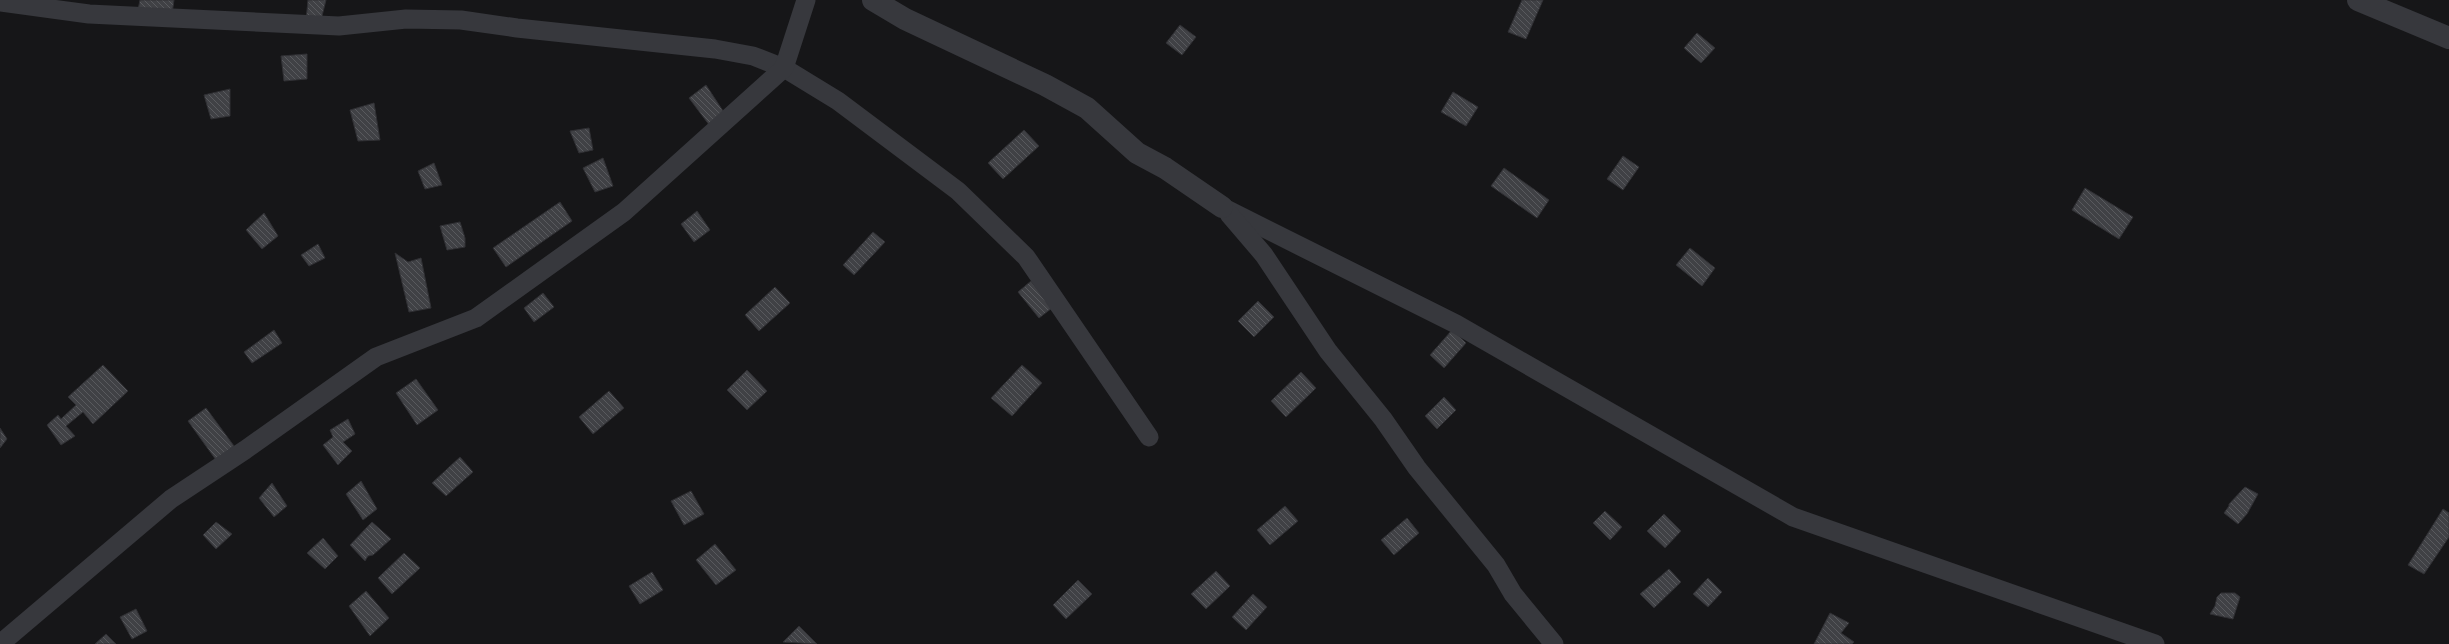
<svg xmlns="http://www.w3.org/2000/svg" width="2449" height="644" font-family="'Varela Round',sans-serif">
<defs>
<pattern id="building-back-hatch" width="6" height="6" patternUnits="userSpaceOnUse"><rect width="6" height="6" fill="#404145"/><path d="M-1 5l2 2M0 0l6 6M5-1l2 2" fill="none" stroke="#595a5e"/></pattern>
</defs>
<rect width="100%" height="100%" fill="#161618"/>
<!-- building -->
<g fill="url(#building-back-hatch)" stroke="#303034">
<polygon points="140,0 174,0 172,14 138,10"/>
<polygon points="308,0 326,0 321,20 306,21"/>
<polygon points="1522,0 1543,0 1526,39 1508,32"/>
<polygon points="1180,25 1196,37 1182,55 1166,43"/>
<polygon points="1697,33 1715,48 1701,63 1684,48"/>
<polygon points="307,54 307,79 284,81 281,56"/>
<polygon points="706,85 725,114 710,126 689,98"/>
<polygon points="230,89 230,116 211,119 204,95"/>
<polygon points="1453,92 1478,107 1466,126 1441,112"/>
<polygon points="374,103 380,140 358,141 350,110"/>
<polygon points="589,128 593,150 579,153 570,131"/>
<polygon points="1024,130 1039,146 1003,179 988,163"/>
<polygon points="1623,156 1639,167 1623,190 1607,179"/>
<polygon points="603,158 613,186 595,192 583,168"/>
<polygon points="434,163 442,185 425,189 418,171"/>
<polygon points="1504,168 1549,200 1537,218 1491,186"/>
<polygon points="2085,188 2133,217 2119,239 2072,210"/>
<polygon points="560,202 572,221 506,267 493,248"/>
<polygon points="697,211 710,230 694,242 681,224"/>
<polygon points="264,213 278,236 262,249 246,230"/>
<polygon points="460,222 465,238 465,247 447,250 440,226"/>
<polygon points="873,232 885,242 854,275 843,265"/>
<polygon points="318,244 325,258 309,266 301,255"/>
<polygon points="1690,248 1715,268 1702,286 1676,265"/>
<polygon points="395,253 408,262 421,258 431,308 409,312"/>
<polygon points="1031,281 1052,308 1039,318 1018,292"/>
<polygon points="775,287 790,303 759,331 745,315"/>
<polygon points="543,293 554,307 534,322 524,308"/>
<polygon points="1258,301 1274,317 1254,337 1238,321"/>
<polygon points="274,330 282,343 252,363 244,352"/>
<polygon points="1452,330 1466,343 1444,368 1430,355"/>
<polygon points="103,365 128,391 93,424 83,412 66,426 75,436 61,445 47,425 58,415 61,419 76,405 68,397"/>
<polygon points="1022,365 1042,383 1012,416 991,398"/>
<polygon points="747,370 767,391 747,410 727,390"/>
<polygon points="1301,372 1316,388 1286,417 1271,401"/>
<polygon points="416,379 438,410 417,425 396,393"/>
<polygon points="609,391 624,408 593,434 579,417"/>
<polygon points="1444,397 1456,410 1437,429 1425,416"/>
<polygon points="206,408 234,446 216,460 188,421"/>
<polygon points="348,419 355,434 343,442 352,451 338,465 323,445 333,437 330,430"/>
<polygon points="0,428 7,439 0,448"/>
<polygon points="460,457 473,472 446,496 432,483"/>
<polygon points="361,481 377,509 363,520 346,494"/>
<polygon points="272,483 287,506 274,517 259,498"/>
<polygon points="2245,487 2258,494 2247,514 2238,524 2224,513 2229,506 2229,504"/>
<polygon points="691,491 704,514 684,525 671,501"/>
<polygon points="1285,506 1298,521 1270,545 1257,530"/>
<polygon points="2443,509 2449,513 2449,537 2424,574 2408,565"/>
<polygon points="1605,511 1622,527 1610,540 1593,523"/>
<polygon points="1664,514 1681,531 1665,548 1647,531"/>
<polygon points="1407,518 1419,533 1394,555 1381,540"/>
<polygon points="216,522 232,534 216,549 203,535"/>
<polygon points="372,522 391,539 373,555 368,556 365,561 350,545"/>
<polygon points="323,538 338,556 325,569 307,553"/>
<polygon points="715,544 736,570 716,585 696,560"/>
<polygon points="404,553 420,568 392,594 378,578"/>
<polygon points="1669,569 1681,582 1654,608 1640,594"/>
<polygon points="1216,571 1230,586 1206,609 1191,594"/>
<polygon points="652,572 663,590 640,604 629,586"/>
<polygon points="1708,578 1722,592 1708,607 1693,594"/>
<polygon points="1078,580 1092,594 1066,619 1053,605"/>
<polygon points="366,591 389,618 370,636 349,606"/>
<polygon points="2221,593 2235,593 2240,597 2233,619 2210,614 2215,606 2217,597"/>
<polygon points="1253,594 1267,607 1246,630 1232,617"/>
<polygon points="136,609 147,631 132,639 120,617"/>
<polygon points="1830,613 1849,623 1841,633 1854,642 1852,644 1814,644"/>
<polygon points="799,626 817,644 783,642"/>
<polygon points="106,634 116,644 95,644"/>
</g>
<g fill="none" stroke-linecap="round" stroke-linejoin="round">
<!-- service -->
<g stroke="#37383d" stroke-width="19">
<polyline points="0,2 89,14 339,26 406,19 461,20 517,28 715,49 753,56 784,68 838,101 958,191 1026,257 1149,437"/>
<polyline points="1222,207 1456,324 1793,517 2155,644"/>
<polyline points="1229,214 1264,255 1328,351 1383,419 1417,468 1496,565 1513,594 1554,644"/>
<polyline points="0,644 171,499 245,450 376,357 476,318 624,212 784,68 806,0"/>
</g>
<!-- minor -->
<g stroke="#37383d" stroke-width="22">
<polyline points="873,0 905,19 1045,85 1087,108 1137,153 1165,168 1222,207"/>
<polyline points="2358,0 2449,38"/>
</g>
</g>
</svg>
